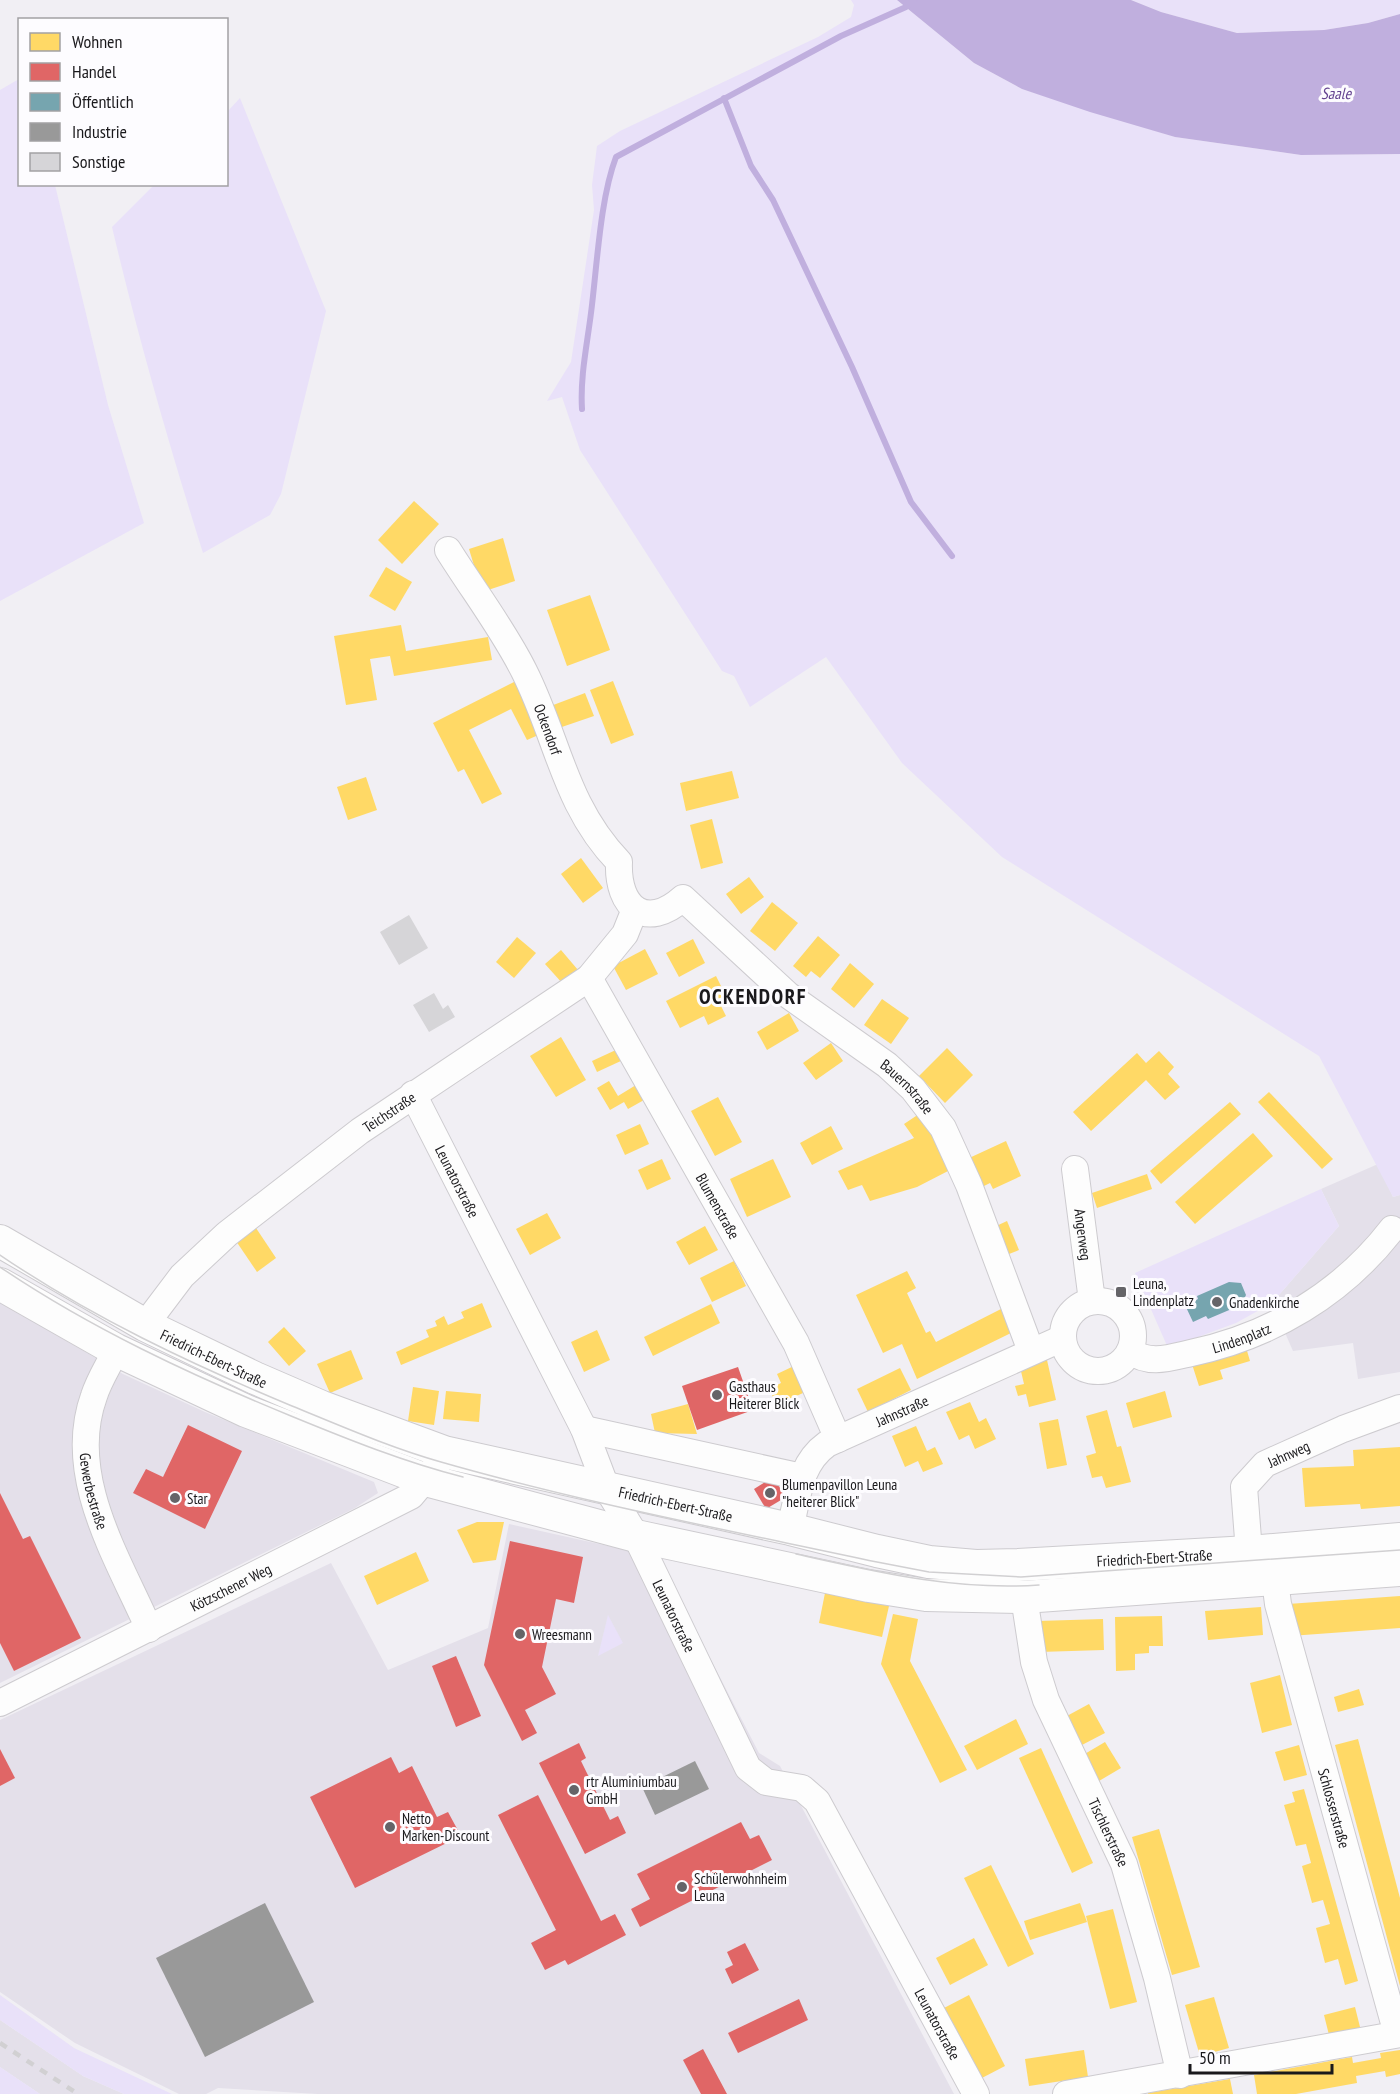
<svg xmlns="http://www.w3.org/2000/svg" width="1400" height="2094" font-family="'PT Sans Narrow',sans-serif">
<rect width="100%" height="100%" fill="#f1eff4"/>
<!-- built -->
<g fill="#e4e0ea">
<polygon points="1378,1164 1393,1197 1400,1195 1400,1372 1358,1379 1353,1343 1293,1351 1272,1303 1339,1226 1321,1189"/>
<polygon points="0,1302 123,1374 205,1412 374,1482 378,1493 355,1508 0,1683"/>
<polygon points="509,1524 658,1557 759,1753 780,1766 954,2094 318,2094 218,2088 206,2094 179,2094 75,2043 0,1992 0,1720 331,1563 388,1670 488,1628"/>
<polygon points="0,2020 83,2076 124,2094 40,2094 0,2067"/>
</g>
<!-- green -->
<g fill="#e9e1f9">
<polygon points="851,0 897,0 974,63 1022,89 1175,137 1301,155 1400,154 1400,1195 1393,1197 1319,1056 1002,857 902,763 826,657 750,707 734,676 722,671 580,450 562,397 547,401 571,362 594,210 592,185 597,146 620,131 818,37 851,17 854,5"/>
<polygon points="1131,0 1400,0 1400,14 1368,23 1324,30 1237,33 1161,12"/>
<polygon points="19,79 20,184 55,185 108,405 144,523 0,601 0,90"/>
<path d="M 240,98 L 326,311 L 281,494 L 270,515 L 203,553 C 169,445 138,337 112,227 L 154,185 L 226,184 L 227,112 Z"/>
<polygon points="1321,1189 1339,1226 1272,1303 1236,1323 1168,1348 1135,1273"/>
<polygon points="608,1615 623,1643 598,1656"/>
<polygon points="0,1995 74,2048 172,2094 124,2094 83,2076 0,2020"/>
<polygon points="0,2067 40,2094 0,2094"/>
</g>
<!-- water -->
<polygon fill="#c0afde" points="897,0 1131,0 1161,12 1237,33 1324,30 1368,23 1400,14 1400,154 1301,155 1175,137 1090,112 1022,89 974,63"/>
<!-- homes -->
<g fill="#ffd966">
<polygon points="414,501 439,524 402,564 378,540"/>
<polygon points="503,538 515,581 482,592 469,549"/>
<polygon points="386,567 412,582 395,611 369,596"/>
<polygon points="590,595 610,650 567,666 547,610"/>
<polygon points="401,625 406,651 488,637 492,660 394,676 390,656 370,659 377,700 346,705 334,636"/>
<polygon points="516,681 543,733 527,740 511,709 469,730 502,794 482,804 464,769 458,772 433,723"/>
<polygon points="613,681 634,735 611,744 590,690"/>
<polygon points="585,693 594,716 556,729 548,707"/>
<polygon points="732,771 739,798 686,811 680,783"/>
<polygon points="366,777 377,810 348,820 337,787"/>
<polygon points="712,819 723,863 701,869 690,825"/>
<polygon points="581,858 603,888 583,903 561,874"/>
<polygon points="749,877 764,897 741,914 726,894"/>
<polygon points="772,902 798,923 775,951 750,931"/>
<polygon points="818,936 840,955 820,978 811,971 806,977 793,966"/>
<polygon points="517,937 536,953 514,978 496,962"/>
<polygon points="693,939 705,963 679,977 666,953"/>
<polygon points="645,949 658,974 626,990 613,966"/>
<polygon points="561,950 578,970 563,984 545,964"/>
<polygon points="850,963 874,984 854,1008 831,989"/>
<polygon points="716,976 726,996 718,1000 726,1016 708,1025 704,1016 680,1028 666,1001"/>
<polygon points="882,999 909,1018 891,1044 864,1025"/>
<polygon points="789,1013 799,1031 767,1050 757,1032"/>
<polygon points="561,1037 586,1080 556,1097 530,1056"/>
<polygon points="831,1043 843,1061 816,1080 803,1063"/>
<polygon points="947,1048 973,1075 945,1103 919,1076"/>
<polygon points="618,1049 623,1060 597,1072 592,1061"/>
<polygon points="1159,1051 1174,1067 1168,1074 1180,1087 1165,1100 1146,1080 1091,1131 1073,1112 1137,1053 1146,1063"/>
<polygon points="609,1081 618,1096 636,1085 644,1100 628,1109 624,1102 610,1110 597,1088"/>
<polygon points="1269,1092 1333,1159 1322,1169 1258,1102"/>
<polygon points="718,1097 742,1142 715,1156 691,1111"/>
<polygon points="1230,1102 1241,1114 1161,1184 1150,1171"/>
<polygon points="919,1114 946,1148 950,1170 917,1187 870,1201 862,1185 848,1190 838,1171 914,1138 904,1124"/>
<polygon points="640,1124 649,1144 625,1155 616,1135"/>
<polygon points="831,1126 843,1149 812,1165 800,1143"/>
<polygon points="1253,1133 1273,1156 1195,1224 1175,1202"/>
<polygon points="1006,1141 1021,1176 993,1189 990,1183 980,1188 967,1159"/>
<polygon points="662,1159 671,1179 647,1190 638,1170"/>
<polygon points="773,1159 791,1197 747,1217 730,1179"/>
<polygon points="1147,1174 1152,1189 1097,1208 1092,1193"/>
<polygon points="547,1213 561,1238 530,1255 516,1229"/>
<polygon points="1007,1221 1019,1250 1004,1256 992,1228"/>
<polygon points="705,1226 718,1250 689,1265 676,1242"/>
<polygon points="256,1228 276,1258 257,1272 236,1241"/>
<polygon points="734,1261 746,1286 712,1302 700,1278"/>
<polygon points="907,1271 916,1288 907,1293 926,1333 930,1331 936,1342 1001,1309 1011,1333 917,1379 902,1344 883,1353 856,1295"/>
<polygon points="482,1303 492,1327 401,1365 396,1352 429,1337 426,1330 437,1326 435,1321 444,1316 448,1325 464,1318 461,1312"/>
<polygon points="711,1304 720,1323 653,1356 644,1337"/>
<polygon points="284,1327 306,1351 289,1366 268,1342"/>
<polygon points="597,1330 610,1360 584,1372 571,1342"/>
<polygon points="1245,1344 1250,1361 1220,1370 1223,1379 1199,1386 1191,1361"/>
<polygon points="351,1350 363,1379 330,1393 317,1364"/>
<polygon points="1047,1360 1056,1400 1029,1407 1026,1394 1018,1396 1015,1386 1024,1384 1020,1367"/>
<polygon points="796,1365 816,1387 777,1405 769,1389 781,1383 777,1374"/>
<polygon points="900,1368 911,1390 868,1412 857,1389"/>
<polygon points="413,1387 439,1391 434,1425 408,1421"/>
<polygon points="446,1391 481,1394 479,1422 443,1419"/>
<polygon points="1165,1391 1172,1417 1133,1428 1126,1403"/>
<polygon points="970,1402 979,1422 986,1418 996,1439 975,1449 969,1435 959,1440 946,1412"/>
<polygon points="688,1404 697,1434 655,1433 651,1414"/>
<polygon points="1107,1410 1117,1447 1121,1446 1131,1482 1106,1488 1102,1476 1092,1478 1086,1456 1096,1453 1086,1416"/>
<polygon points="1058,1419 1067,1465 1047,1469 1039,1423"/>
<polygon points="916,1426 927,1451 935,1447 943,1464 923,1472 918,1461 905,1467 892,1436"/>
<polygon points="1400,1447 1400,1506 1361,1509 1360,1504 1305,1507 1302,1468 1354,1466 1353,1450"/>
<polygon points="477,1522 504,1522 496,1560 473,1563 457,1530"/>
<polygon points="416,1552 429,1581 377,1605 364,1576"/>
<polygon points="825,1593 889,1606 882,1637 819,1623"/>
<polygon points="1400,1596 1400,1628 1290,1636 1288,1604"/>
<polygon points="1261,1607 1263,1635 1208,1640 1205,1611"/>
<polygon points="893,1614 918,1619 910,1661 967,1770 940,1783 881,1664"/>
<polygon points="1162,1616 1163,1646 1149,1646 1149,1653 1135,1654 1135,1670 1116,1671 1115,1617"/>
<polygon points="1103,1619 1104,1650 1039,1652 1038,1621"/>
<polygon points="1280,1675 1292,1725 1262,1733 1250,1683"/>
<polygon points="1359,1689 1364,1705 1338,1712 1334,1697"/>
<polygon points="1089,1704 1105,1733 1080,1746 1065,1717"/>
<polygon points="1016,1719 1028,1744 977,1770 964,1746"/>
<polygon points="1358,1739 1400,1898 1400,1986 1335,1745"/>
<polygon points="1105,1742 1121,1768 1099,1781 1083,1755"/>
<polygon points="1299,1745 1307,1775 1284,1781 1275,1752"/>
<polygon points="1041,1748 1093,1863 1072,1873 1019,1758"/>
<polygon points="1304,1789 1358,1981 1345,1985 1338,1959 1325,1963 1316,1928 1330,1924 1323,1900 1312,1903 1302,1866 1311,1863 1306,1844 1296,1846 1284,1805 1295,1802 1292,1792"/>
<polygon points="1159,1829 1200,1967 1172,1975 1132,1837"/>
<polygon points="991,1865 1034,1954 1008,1967 964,1878"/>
<polygon points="1080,1903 1087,1922 1030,1940 1024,1921"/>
<polygon points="1113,1909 1137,2002 1110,2009 1086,1916"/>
<polygon points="974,1938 988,1965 950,1985 936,1958"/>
<polygon points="969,1995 1005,2066 980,2079 944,2008"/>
<polygon points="1214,1997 1229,2048 1200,2056 1185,2005"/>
<polygon points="1355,2007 1361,2031 1330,2039 1324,2015"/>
<polygon points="1084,2050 1088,2077 1029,2086 1025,2059"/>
<polygon points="1400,2050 1400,2074 1386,2077 1385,2071 1356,2076 1357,2083 1296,2094 1257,2094 1254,2075 1352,2057 1353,2063 1381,2058 1380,2053"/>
<polygon points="1230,2079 1233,2094 1148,2094 1148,2093"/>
</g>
<!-- shops -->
<g fill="#e06666">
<polygon points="738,1367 753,1410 697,1430 682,1386"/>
<polygon points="188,1425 242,1451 205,1529 133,1493 146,1469 163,1477"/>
<polygon points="773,1477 786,1497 766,1509 754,1489"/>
<polygon points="0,1493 23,1539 30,1536 81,1638 14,1671 0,1643"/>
<polygon points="510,1541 583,1557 574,1603 556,1599 542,1667 556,1694 525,1710 537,1733 522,1741 484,1665"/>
<polygon points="456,1656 481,1716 456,1727 432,1666"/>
<polygon points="579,1743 586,1758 581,1761 610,1820 618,1816 626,1833 585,1854 539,1763"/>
<polygon points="0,1749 15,1778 0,1786"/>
<polygon points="391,1757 399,1773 412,1766 437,1817 448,1812 461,1836 355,1888 310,1797"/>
<polygon points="538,1795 601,1921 615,1914 626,1935 568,1965 565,1960 545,1970 531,1943 556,1930 498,1815"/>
<polygon points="741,1822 750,1839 759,1835 772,1860 640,1927 631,1909 650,1899 637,1874"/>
<polygon points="745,1943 759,1970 732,1984 725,1969 733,1965 727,1952"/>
<polygon points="799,1999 808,2020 738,2053 728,2033"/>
<polygon points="703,2049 727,2094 701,2094 683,2060"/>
</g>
<!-- public -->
<polygon fill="#76a5af" points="1229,1282 1241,1283 1246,1295 1241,1305 1208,1319 1206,1316 1193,1322 1185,1305 1198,1299 1197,1296"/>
<!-- industry -->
<g fill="#999">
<polygon points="695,1761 709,1789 655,1815 642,1787"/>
<polygon points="265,1903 314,2002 205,2057 156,1958"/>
</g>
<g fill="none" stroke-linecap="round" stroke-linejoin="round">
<!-- stream -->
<g stroke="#c0afde" stroke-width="6">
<polyline points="724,98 751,166 773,200 852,367 911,502 952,556"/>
<path d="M 582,409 C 580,377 587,345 591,313 C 597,267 600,199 616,157 L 841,36 L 906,7 L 914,0"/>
</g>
</g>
<!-- building -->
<g fill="#d6d5d8">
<polygon points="409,915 428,948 399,965 380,932"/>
<polygon points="434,993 443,1009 448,1005 455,1017 429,1032 413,1005"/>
</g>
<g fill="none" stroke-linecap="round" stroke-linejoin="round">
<!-- minor casing -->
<g stroke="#cdcbcf" stroke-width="28">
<g id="minor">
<path id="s1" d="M 448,550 C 473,590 503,629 524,671 C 558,738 564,805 619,862 C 617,908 646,931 683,898 L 788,995 L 887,1065 L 913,1089 L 943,1128 L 969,1185 L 1031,1351"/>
<path id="s2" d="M 589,978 L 796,1343 L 838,1439"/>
<path id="s3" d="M 413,1094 L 584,1429 L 606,1487 L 636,1536 L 748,1768 L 766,1782 L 802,1788 L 817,1801 L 976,2094"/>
<path id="s4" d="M 1075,1169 L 1092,1301"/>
<circle cx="1098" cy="1336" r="35"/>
<path id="s5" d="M 145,1325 L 182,1276 L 227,1234 L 360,1131 L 589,978 L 625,934 L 635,909"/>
<path id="s6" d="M 116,1350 C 109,1365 99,1380 94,1396 C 65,1476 118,1558 149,1629"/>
<path id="s7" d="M 1130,1351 C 1149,1365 1169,1358 1191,1353 C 1271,1336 1342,1294 1392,1229"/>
<polyline points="584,1429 802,1477"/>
<path id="s8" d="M 790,1529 C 798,1497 799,1464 827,1444 L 1063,1338"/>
<path id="s9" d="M 1249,1552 L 1244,1487 L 1265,1464 L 1343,1429 L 1400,1408"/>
<path id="s10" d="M 1275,1580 L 1278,1604 L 1397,2034"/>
<path id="s11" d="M 1024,1597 L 1034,1662 L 1046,1700 L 1124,1864 L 1157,1978 L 1180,2075"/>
<path id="s12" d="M 0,1703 L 411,1496 L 437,1465"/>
<polyline points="1066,2094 1400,2034"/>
</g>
</g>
<!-- major casing -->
<g stroke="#cdcbcf" stroke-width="34">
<g id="major">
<path id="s13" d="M 0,1241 L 145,1325 L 255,1378 L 322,1407 L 444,1452 L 790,1529 L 877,1551 L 929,1562 L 976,1566 L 1018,1565 L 1249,1552 L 1400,1539"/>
<polyline points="0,1284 116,1350 246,1411 426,1480 636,1536 869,1586 926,1595 1024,1597 1400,1570"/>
</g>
</g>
<!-- minor -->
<use href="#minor" stroke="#fdfdfd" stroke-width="26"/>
<!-- major -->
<use href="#major" stroke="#fdfdfd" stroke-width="32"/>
<!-- tram -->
<g stroke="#d1d0d2" stroke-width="1.5">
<path d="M 0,1255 C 91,1317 191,1364 292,1406 C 341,1426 391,1448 441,1462 C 584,1503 732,1531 877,1562 L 929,1572 L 1021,1577 L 1400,1550"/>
<path d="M 0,1267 C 90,1328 191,1375 291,1416 C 347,1439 404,1462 463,1477"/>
<path d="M 796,1554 C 877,1572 955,1591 1039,1585"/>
</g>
<!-- rail -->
<polyline stroke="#d1d0d2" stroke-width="4.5" stroke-dasharray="8 8" stroke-linecap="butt" points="0,2043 78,2094"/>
</g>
<!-- markers -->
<g fill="#656468" stroke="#fdfcff" stroke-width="2">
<rect x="1115" y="1286" width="12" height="12" rx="3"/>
<circle cx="1217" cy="1302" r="6"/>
<circle cx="717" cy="1395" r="6"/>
<circle cx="770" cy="1493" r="6"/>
<circle cx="175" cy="1498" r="6"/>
<circle cx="520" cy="1634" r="6"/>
<circle cx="574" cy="1790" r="6"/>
<circle cx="390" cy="1827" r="6"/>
<circle cx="682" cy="1887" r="6"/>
</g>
<g text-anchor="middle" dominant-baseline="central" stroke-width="6" stroke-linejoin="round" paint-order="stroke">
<!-- street labels -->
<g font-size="15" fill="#1a191c" stroke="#fdfcff">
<text stroke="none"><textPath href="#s1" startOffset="206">Ockendorf</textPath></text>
<text stroke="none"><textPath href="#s1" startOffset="756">Bauernstraße</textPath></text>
<text stroke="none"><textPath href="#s5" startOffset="326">Teichstraße</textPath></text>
<text stroke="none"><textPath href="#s3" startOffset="98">Leunatorstraße</textPath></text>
<text stroke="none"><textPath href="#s2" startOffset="262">Blumenstraße</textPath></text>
<text stroke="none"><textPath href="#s4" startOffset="66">Angerweg</textPath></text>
<text stroke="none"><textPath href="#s7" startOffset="116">Lindenplatz</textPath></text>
<text stroke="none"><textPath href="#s13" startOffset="244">Friedrich-Ebert-Straße</textPath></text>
<text stroke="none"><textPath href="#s8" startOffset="177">Jahnstraße</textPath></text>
<text stroke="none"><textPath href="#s9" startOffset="122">Jahnweg</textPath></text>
<text stroke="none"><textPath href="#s6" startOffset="148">Gewerbestraße</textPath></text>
<text stroke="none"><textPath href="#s13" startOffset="730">Friedrich-Ebert-Straße</textPath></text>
<text stroke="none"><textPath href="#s13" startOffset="1216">Friedrich-Ebert-Straße</textPath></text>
<text stroke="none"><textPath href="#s12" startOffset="258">Kötzschener Weg</textPath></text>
<text stroke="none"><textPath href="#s3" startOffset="584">Leunatorstraße</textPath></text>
<text stroke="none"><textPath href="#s10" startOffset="236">Schlosserstraße</textPath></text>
<text stroke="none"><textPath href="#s11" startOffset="252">Tischlerstraße</textPath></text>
<text stroke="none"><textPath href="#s3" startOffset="1086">Leunatorstraße</textPath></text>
</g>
<!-- poi labels -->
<g font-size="15" fill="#1a191c" stroke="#fdfcff" text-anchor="start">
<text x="1133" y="1283">Leuna,<tspan x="1133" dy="17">Lindenplatz</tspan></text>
<text x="1229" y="1302">Gnadenkirche</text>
<text x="729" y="1386">Gasthaus<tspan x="729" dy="17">Heiterer Blick</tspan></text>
<text x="782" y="1484">Blumenpavillon Leuna<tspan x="782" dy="17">"heiterer Blick"</tspan></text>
<text x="187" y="1498">Star</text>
<text x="532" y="1634">Wreesmann</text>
<text x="586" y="1781">rtr Aluminiumbau<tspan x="586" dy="17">GmbH</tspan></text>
<text x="402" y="1818">Netto<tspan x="402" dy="17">Marken-Discount</tspan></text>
<text x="694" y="1878">Schülerwohnheim<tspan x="694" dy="17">Leuna</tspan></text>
</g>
<!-- water labels -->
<g font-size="16" font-style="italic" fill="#644391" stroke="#fdfcff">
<text x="1336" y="93">Saale</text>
</g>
<!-- district labels -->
<g font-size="21" font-weight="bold" letter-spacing="1.5" fill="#1a191c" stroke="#fdfcff">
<text x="753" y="996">OCKENDORF</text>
</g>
</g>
<!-- legend -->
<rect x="18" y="18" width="210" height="168" fill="#fdfcff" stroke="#a2a1a4" stroke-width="1.5"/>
<rect x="30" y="33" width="30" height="18" fill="#ffd966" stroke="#a2a1a4" stroke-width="1.5"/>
<text x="72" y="48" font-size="18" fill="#1a191c">Wohnen</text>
<rect x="30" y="63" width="30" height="18" fill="#e06666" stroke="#a2a1a4" stroke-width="1.5"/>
<text x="72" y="78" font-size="18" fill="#1a191c">Handel</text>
<rect x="30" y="93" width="30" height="18" fill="#76a5af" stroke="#a2a1a4" stroke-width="1.5"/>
<text x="72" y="108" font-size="18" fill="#1a191c">Öffentlich</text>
<rect x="30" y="123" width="30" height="18" fill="#999999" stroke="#a2a1a4" stroke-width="1.5"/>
<text x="72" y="138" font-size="18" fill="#1a191c">Industrie</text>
<rect x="30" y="153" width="30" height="18" fill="#d6d5d8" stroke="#a2a1a4" stroke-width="1.5"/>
<text x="72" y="168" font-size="18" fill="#1a191c">Sonstige</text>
<!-- scale -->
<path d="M1190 2064v9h142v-9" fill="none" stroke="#1a191c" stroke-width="3"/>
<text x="1199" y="2064" font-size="18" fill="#1a191c" stroke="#fdfcff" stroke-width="4.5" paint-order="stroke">50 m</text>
</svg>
